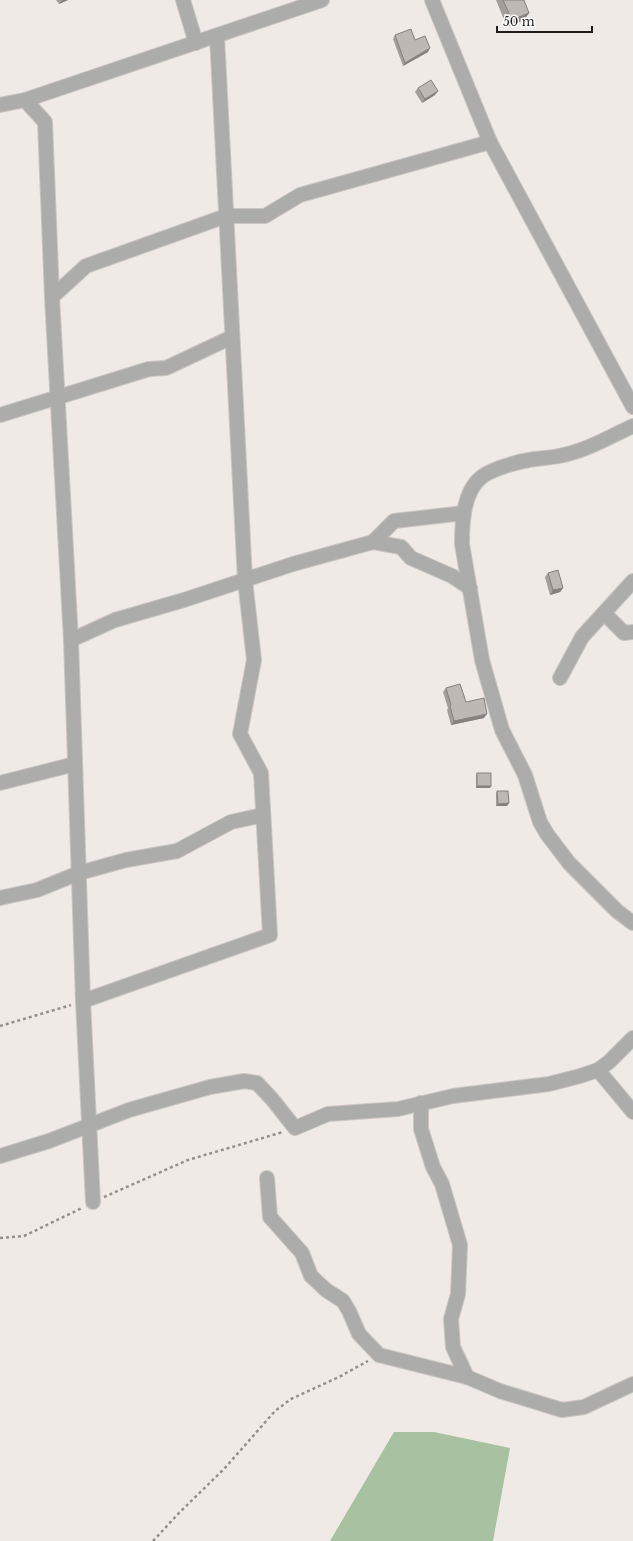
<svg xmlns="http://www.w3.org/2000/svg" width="633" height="1541" font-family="'Libre Baskerville',serif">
<rect width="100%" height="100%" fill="#f0eae6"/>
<!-- green -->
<polygon fill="#a7c1a1" points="394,1432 434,1432 510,1448 493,1541 330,1541"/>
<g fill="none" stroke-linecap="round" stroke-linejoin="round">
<!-- minor casing -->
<g stroke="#cac5c1" stroke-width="16">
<g id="minor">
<polyline points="183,0 196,43"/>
<polyline points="432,0 490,142 633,407"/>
<polyline points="25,100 45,122 52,297 71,640 83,1001 93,1202"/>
<polyline points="0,105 25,100 322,0"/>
<polyline points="52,297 86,266 226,216 265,216 300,195 490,142"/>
<polyline points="0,415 149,369 166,368 232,337"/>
<path d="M 633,426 C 609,437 586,451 559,456 C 549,458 539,458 529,460 C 516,462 493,469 483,476 C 463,490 462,523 462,544 L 482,660 L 502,730 L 525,775 L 540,822 L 547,834 L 569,863 L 617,911 L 633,923"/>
<polyline points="373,542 394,521 464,513"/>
<polyline points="604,613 624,633 633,632"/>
<polyline points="71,640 115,620 184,600 293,564 373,542 401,547 411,558 452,576 470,588"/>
<polyline points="560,678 582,637 633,581"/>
<polyline points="0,783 75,764"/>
<polyline points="0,898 37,890 79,873 126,860 177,851 231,822 263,815"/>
<polyline points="83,1001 270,935 261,773 240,734 254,660 245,580 217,36"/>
<polyline points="598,1070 633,1112"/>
<polyline points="421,1103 421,1129 433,1167 442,1184 460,1245 458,1294 451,1319 453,1347 467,1377"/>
<polyline points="0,1156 49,1141 129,1110 210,1087 244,1081 257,1083 272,1099 295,1128 328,1114 398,1109 453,1096 549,1084 580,1076 598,1070 609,1062 633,1038"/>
<polyline points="267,1178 270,1217 302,1253 311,1276 326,1290 343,1301 349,1311 359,1334 379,1355 467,1377 500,1391 562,1410 584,1407 633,1384"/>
</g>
</g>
<!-- path -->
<g stroke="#94908d" stroke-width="2.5" stroke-dasharray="3 3" stroke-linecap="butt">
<polyline points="0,1026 71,1005"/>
<polyline points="104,1197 188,1160 283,1132"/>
<polyline points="0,1238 24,1236 82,1208"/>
<polyline points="153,1541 179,1513 224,1469 275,1411 291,1399 339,1377 368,1361"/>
</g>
<!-- minor -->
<use href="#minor" stroke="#acadaa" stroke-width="14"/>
</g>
<!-- wall -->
<g fill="#a39e9b">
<polygon points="56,0 68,0 59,4"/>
<polygon points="496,0 524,0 529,13 524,20 507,27"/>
<polygon points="395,35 415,40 428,52 403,66 393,39"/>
<polygon points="418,88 435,95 422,103 415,92"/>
<polygon points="548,573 563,588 560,592 550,595 545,577"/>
<polygon points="446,688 466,702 484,718 451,725 447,710 448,708 443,692"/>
<polygon points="477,773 490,788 476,788 476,775"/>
<polygon points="497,791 509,803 507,806 496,806 496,793"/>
</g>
<!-- shaded-wall -->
<g fill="#84817e">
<polygon points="62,0 68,0 59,4"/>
<polygon points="529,13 524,20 507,27 512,20"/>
<polygon points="430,48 428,52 403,66 405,63"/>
<polygon points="438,91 435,95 422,103 425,99"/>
<polygon points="563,588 560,592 550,595 553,590"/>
<polygon points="487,714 484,718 451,725 454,721"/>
<polygon points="477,786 491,786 490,788 476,788"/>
<polygon points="509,803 507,806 496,806 498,804"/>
</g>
<!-- building -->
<g fill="#bdb8b4" stroke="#84817e">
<polygon points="503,0 524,0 529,13 512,20"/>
<polygon points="411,29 415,40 425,36 430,48 405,63 395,35"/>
<polygon points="431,80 438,91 425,99 418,88"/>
<polygon points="558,570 563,588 553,590 548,573"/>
<polygon points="460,684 466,702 484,698 487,714 454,721 450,706 451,705 446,688"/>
<rect x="477" y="773" width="14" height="13"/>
<polygon points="497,791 508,791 509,803 498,804"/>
</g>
<!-- scale -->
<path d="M497 26v6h95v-6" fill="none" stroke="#1f1d1b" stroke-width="2"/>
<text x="503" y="26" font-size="12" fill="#1f1d1b" stroke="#ffffff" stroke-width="3" paint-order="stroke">50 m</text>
</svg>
